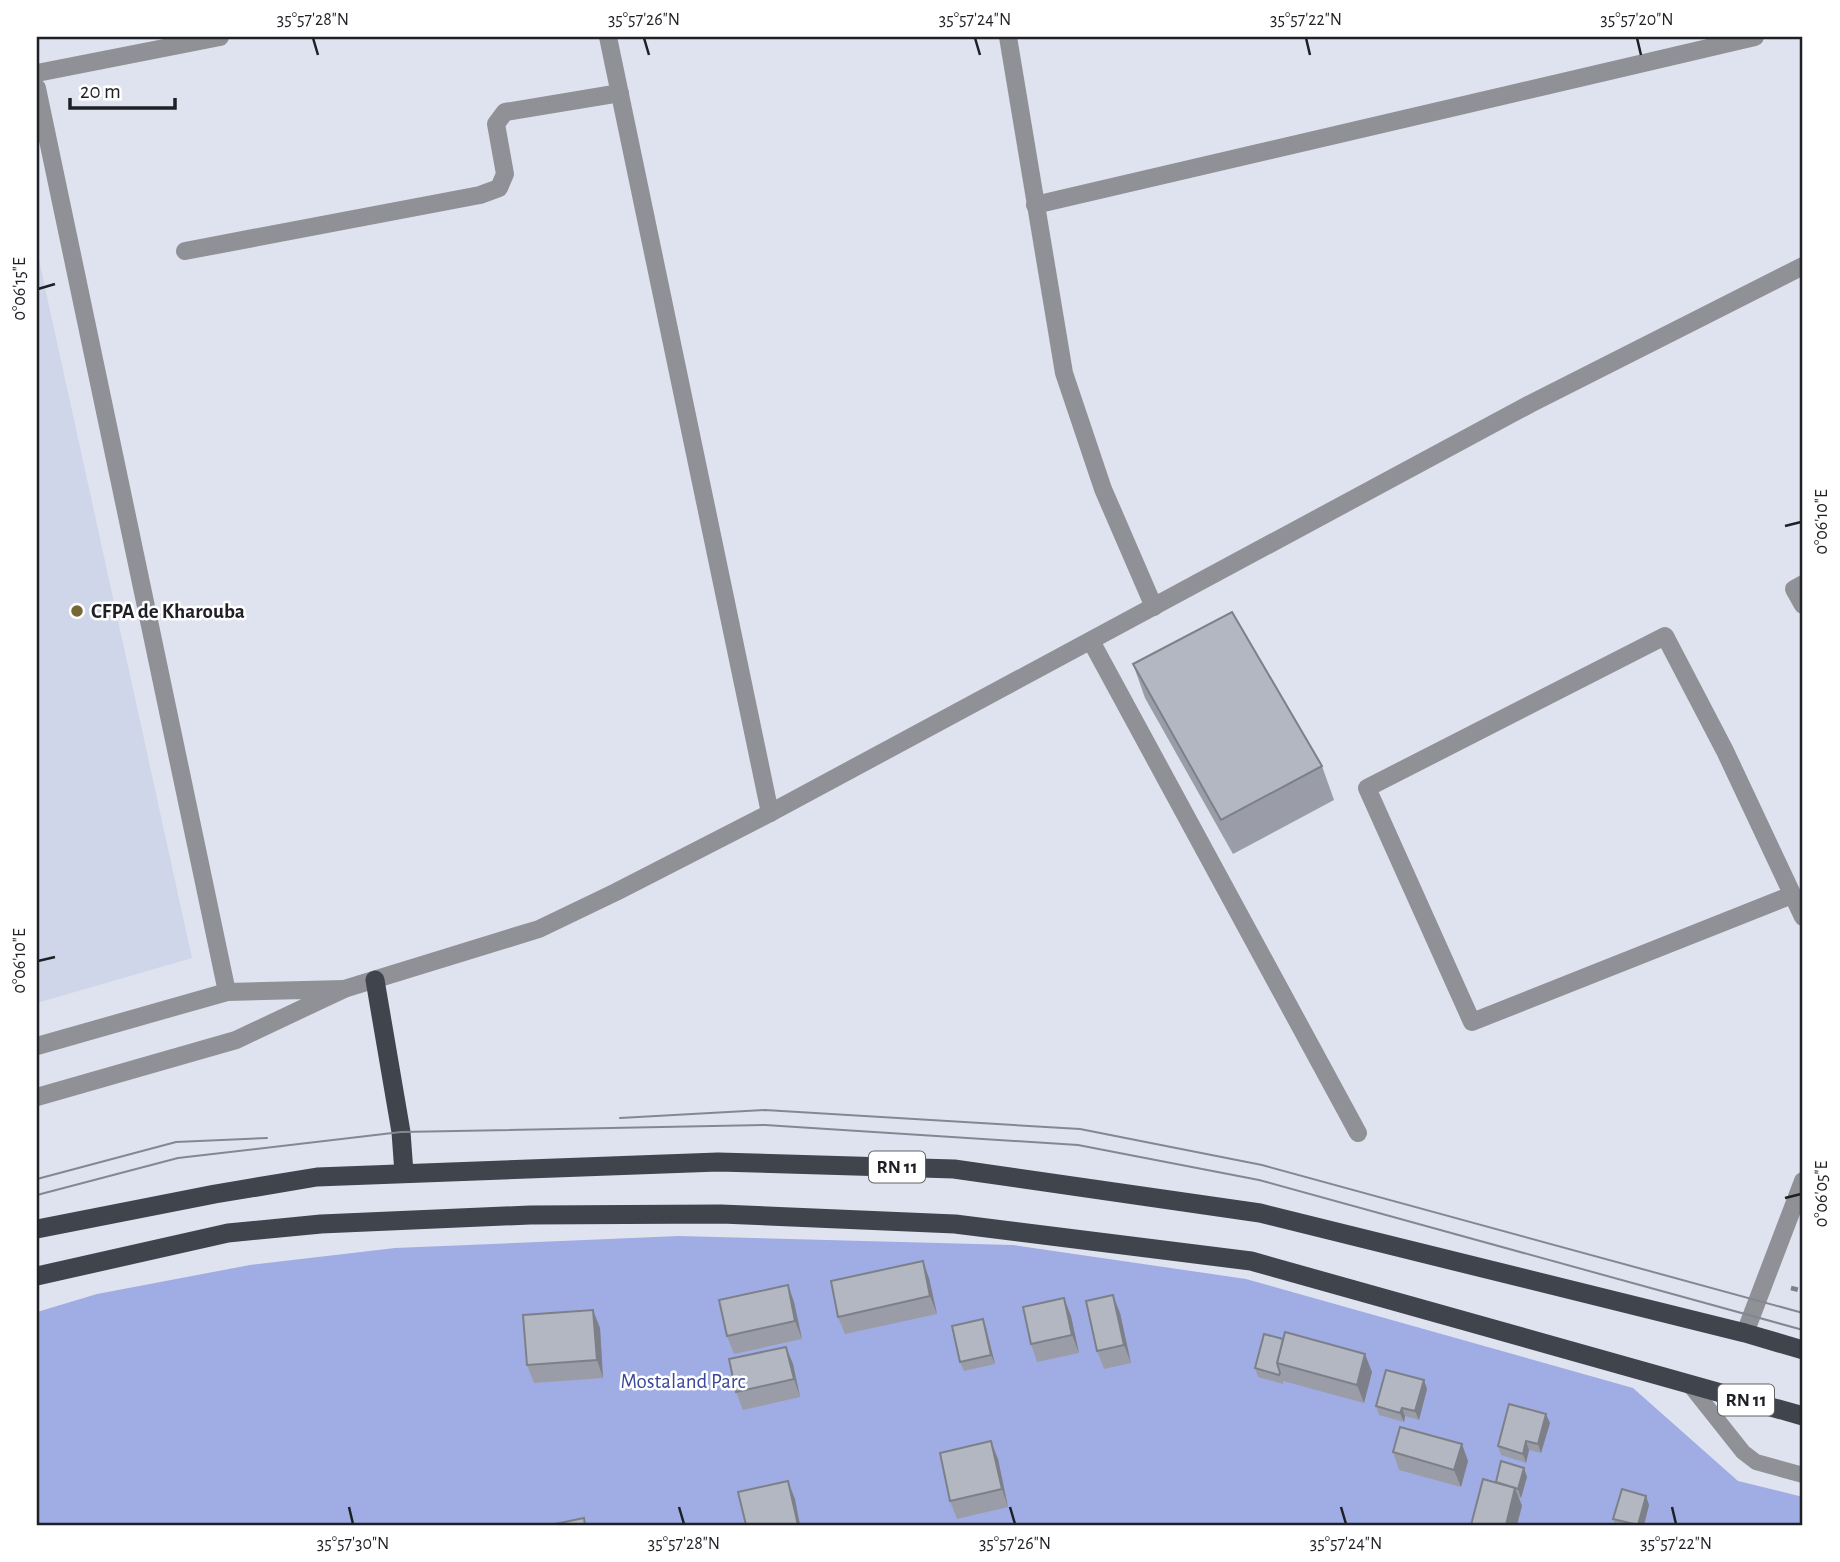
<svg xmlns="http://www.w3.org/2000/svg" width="1840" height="1562" font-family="'Alegreya Sans',sans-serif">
<rect width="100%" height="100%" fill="#dfe3ef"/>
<!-- built -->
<polygon fill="#d0d6e9" points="37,251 192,958 37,1003"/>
<!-- green -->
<polygon fill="#9fade4" points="679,1236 1013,1245 1246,1279 1633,1388 1738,1481 1803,1497 1803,1525 37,1525 37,1312 97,1294 250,1265 395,1248"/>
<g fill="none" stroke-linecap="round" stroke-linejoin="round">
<!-- path -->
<polyline stroke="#7d7f87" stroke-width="4.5" stroke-dasharray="7 3.5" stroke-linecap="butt" points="1791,1288 1803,1291"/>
<!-- service -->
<polyline stroke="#909196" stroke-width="16" points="1689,1384 1743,1452 1756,1462 1803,1475"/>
<!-- minor -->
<g stroke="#909196" stroke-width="18">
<polyline points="608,37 770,813"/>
<polyline points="1008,37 1064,373 1103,489 1154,607"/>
<polyline points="37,73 220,37"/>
<polyline points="37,88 227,992"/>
<polyline points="1035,205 1755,37"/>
<polyline points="185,251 480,195 499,188 505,174 496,124 505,112 620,93"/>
<polyline points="1803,584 1794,589 1803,605"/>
<polyline points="1091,641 1358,1133"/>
<polyline points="1792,895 1472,1022 1367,788 1665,636 1725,751 1803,917"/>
<polyline points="1745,1333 1803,1181"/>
</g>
<!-- tertiary -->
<g stroke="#909196" stroke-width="18">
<polyline points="344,989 539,929 616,892 770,813 1530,404 1803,266"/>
<polyline points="37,1046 227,992 344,989 236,1040 37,1097"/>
</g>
<!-- trunk -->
<g stroke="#40444c" stroke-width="19">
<polyline points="375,980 401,1132 404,1173"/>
<polyline points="37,1229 215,1194 317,1177 718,1162 954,1169 1260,1213 1745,1333 1803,1350"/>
<polyline points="37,1276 228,1233 321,1224 530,1215 721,1214 955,1224 1251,1261 1803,1416"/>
</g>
<!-- tram -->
<g stroke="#858790" stroke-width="2">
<polyline points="620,1118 765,1110 1080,1129 1262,1165 1803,1313"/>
<polyline points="37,1179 176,1142 267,1138"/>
<polyline points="37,1195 178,1158 401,1132 765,1125 1078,1145 1259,1180 1803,1330"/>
</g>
</g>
<!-- wall -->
<g fill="#9a9da7">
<polygon points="1133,664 1322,766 1334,800 1233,854 1145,698"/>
<polygon points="929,1278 937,1314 845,1334 838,1317"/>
<polygon points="788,1285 794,1302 802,1339 734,1354 727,1336"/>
<polygon points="1064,1298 1071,1316 1079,1353 1037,1362 1031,1344"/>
<polygon points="1120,1313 1131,1363 1104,1369 1097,1351"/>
<polygon points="983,1319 986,1328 995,1364 964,1371 960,1362"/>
<polygon points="600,1328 603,1378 534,1383 527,1365"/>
<polygon points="1264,1334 1372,1372 1364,1403 1283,1381 1283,1384 1258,1377 1255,1368"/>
<polygon points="786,1347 793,1364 800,1397 743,1410 736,1392"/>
<polygon points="1424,1380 1427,1389 1419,1420 1405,1416 1404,1422 1379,1415 1376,1406"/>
<polygon points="1550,1423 1541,1453 1529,1450 1526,1463 1501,1455 1498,1446"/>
<polygon points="1393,1452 1468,1461 1461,1487 1399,1470"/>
<polygon points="998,1459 1008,1507 957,1519 950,1501"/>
<polygon points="1524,1468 1527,1477 1521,1498 1519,1497 1522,1506 1496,1482"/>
<polygon points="1646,1496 1649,1505 1644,1525 1615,1525 1613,1519"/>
</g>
<!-- shaded-wall -->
<g fill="#7d8088">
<polygon points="923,1261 929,1278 937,1314 930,1296"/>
<polygon points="788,1285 794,1302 802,1339 795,1321"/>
<polygon points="1113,1295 1120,1313 1131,1363 1124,1345"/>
<polygon points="1064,1298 1071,1316 1079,1353 1072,1335"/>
<polygon points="593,1310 600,1328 603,1378 597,1360"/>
<polygon points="983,1319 986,1328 995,1364 991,1355"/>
<polygon points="786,1347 793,1364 800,1397 794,1379"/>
<polygon points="1365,1354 1372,1372 1364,1403 1357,1385"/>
<polygon points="1424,1380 1427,1389 1419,1420 1415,1411"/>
<polygon points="1402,1408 1405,1416 1404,1422 1400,1413"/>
<polygon points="1546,1414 1550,1423 1541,1453 1538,1444"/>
<polygon points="991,1441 998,1459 1008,1507 1002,1489"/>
<polygon points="1526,1441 1529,1450 1526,1463 1523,1454"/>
<polygon points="1462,1444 1468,1461 1461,1487 1454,1470"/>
<polygon points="1524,1468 1527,1477 1521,1498 1518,1489"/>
<polygon points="788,1481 795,1499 800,1525 798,1525"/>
<polygon points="1515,1488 1522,1506 1517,1525 1506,1525"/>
<polygon points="1646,1496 1649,1505 1644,1525 1638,1525"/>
</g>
<!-- building -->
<g fill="#b3b7c2" stroke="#7d8088" stroke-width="2">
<polygon points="1232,612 1322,766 1221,820 1133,664"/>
<polygon points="923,1261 930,1296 838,1317 831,1281"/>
<polygon points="788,1285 795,1321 727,1336 719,1300"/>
<polygon points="1113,1295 1124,1345 1097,1351 1086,1301"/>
<polygon points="1064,1298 1072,1335 1031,1344 1023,1307"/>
<polygon points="593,1310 597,1360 527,1365 523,1315"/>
<polygon points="983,1319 991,1355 960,1362 952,1326"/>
<polygon points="1285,1332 1365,1354 1357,1385 1277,1363"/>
<polygon points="1264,1334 1283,1339 1277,1363 1280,1373 1279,1375 1255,1368"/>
<polygon points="786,1347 794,1379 736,1392 729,1359"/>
<polygon points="1386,1370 1424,1380 1415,1411 1402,1408 1400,1413 1376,1406"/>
<polygon points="1509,1404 1546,1414 1538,1444 1526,1441 1523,1454 1498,1446"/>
<polygon points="1400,1427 1462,1444 1454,1470 1393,1452"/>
<polygon points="991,1441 1002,1489 950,1501 940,1453"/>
<polygon points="1501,1461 1524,1468 1518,1489 1496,1482"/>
<polygon points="1483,1479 1515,1488 1506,1525 1471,1525"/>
<polygon points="788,1481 798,1525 746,1525 738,1492"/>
<polygon points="1622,1489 1646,1496 1638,1525 1613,1519"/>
<polygon points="584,1518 585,1525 550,1525"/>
</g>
<!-- ticks -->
<path fill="none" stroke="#1f2025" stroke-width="2.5" d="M 313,38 L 318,55M 644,38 L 649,55M 975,38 L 980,55M 1306,38 L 1310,55M 1637,38 L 1641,55M 38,289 L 55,284M 1785,526 L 1801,522M 38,961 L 55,957M 1785,1198 L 1801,1194M 349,1507 L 353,1524M 679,1507 L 684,1524M 1010,1507 L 1015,1524M 1341,1507 L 1346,1524M 1672,1507 L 1676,1524"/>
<!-- markers -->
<circle fill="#766734" stroke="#fff" stroke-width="2.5" cx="77" cy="611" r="7"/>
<g text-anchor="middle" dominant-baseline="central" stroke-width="5" stroke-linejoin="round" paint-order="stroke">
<!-- shield labels -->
<g fill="#fff" stroke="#626366" stroke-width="2">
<rect x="869" y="1151.5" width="56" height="31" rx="5"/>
<rect x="1718" y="1384.5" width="56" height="31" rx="5"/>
</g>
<g font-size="19" font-weight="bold" fill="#1f2025">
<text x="897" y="1167">RN 11</text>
<text x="1746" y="1400">RN 11</text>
</g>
<!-- poi labels -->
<g font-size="21" font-weight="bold" fill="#1f2025" stroke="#fff" text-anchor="start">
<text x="91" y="611">CFPA de Kharouba</text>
</g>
<!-- park labels -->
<g font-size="21" fill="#3b4899" stroke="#fff">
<text x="683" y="1381">Mostaland Parc</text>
</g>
</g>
<!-- border -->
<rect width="1840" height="1562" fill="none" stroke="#ffffff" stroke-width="77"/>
<!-- scale -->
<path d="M70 98v10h105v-10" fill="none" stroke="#1f2025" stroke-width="3.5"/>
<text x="80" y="98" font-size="21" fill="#1f2025" stroke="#ffffff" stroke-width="5" paint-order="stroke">20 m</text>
<rect x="38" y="38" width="1763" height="1486" fill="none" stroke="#1f2025" stroke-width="2.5"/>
<g font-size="18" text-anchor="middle" fill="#1f2025">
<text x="313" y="25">35°57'28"N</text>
<text x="644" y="25">35°57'26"N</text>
<text x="975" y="25">35°57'24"N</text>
<text x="1306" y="25">35°57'22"N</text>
<text x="1637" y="25">35°57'20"N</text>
<text transform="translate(19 289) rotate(-90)" y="6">0°06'15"E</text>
<text transform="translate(1821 522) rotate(-90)" y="6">0°06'10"E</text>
<text transform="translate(19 961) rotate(-90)" y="6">0°06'10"E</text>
<text transform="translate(1821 1194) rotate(-90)" y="6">0°06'05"E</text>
<text x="353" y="1549">35°57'30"N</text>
<text x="684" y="1549">35°57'28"N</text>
<text x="1015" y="1549">35°57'26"N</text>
<text x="1346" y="1549">35°57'24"N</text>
<text x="1676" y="1549">35°57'22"N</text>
</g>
</svg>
